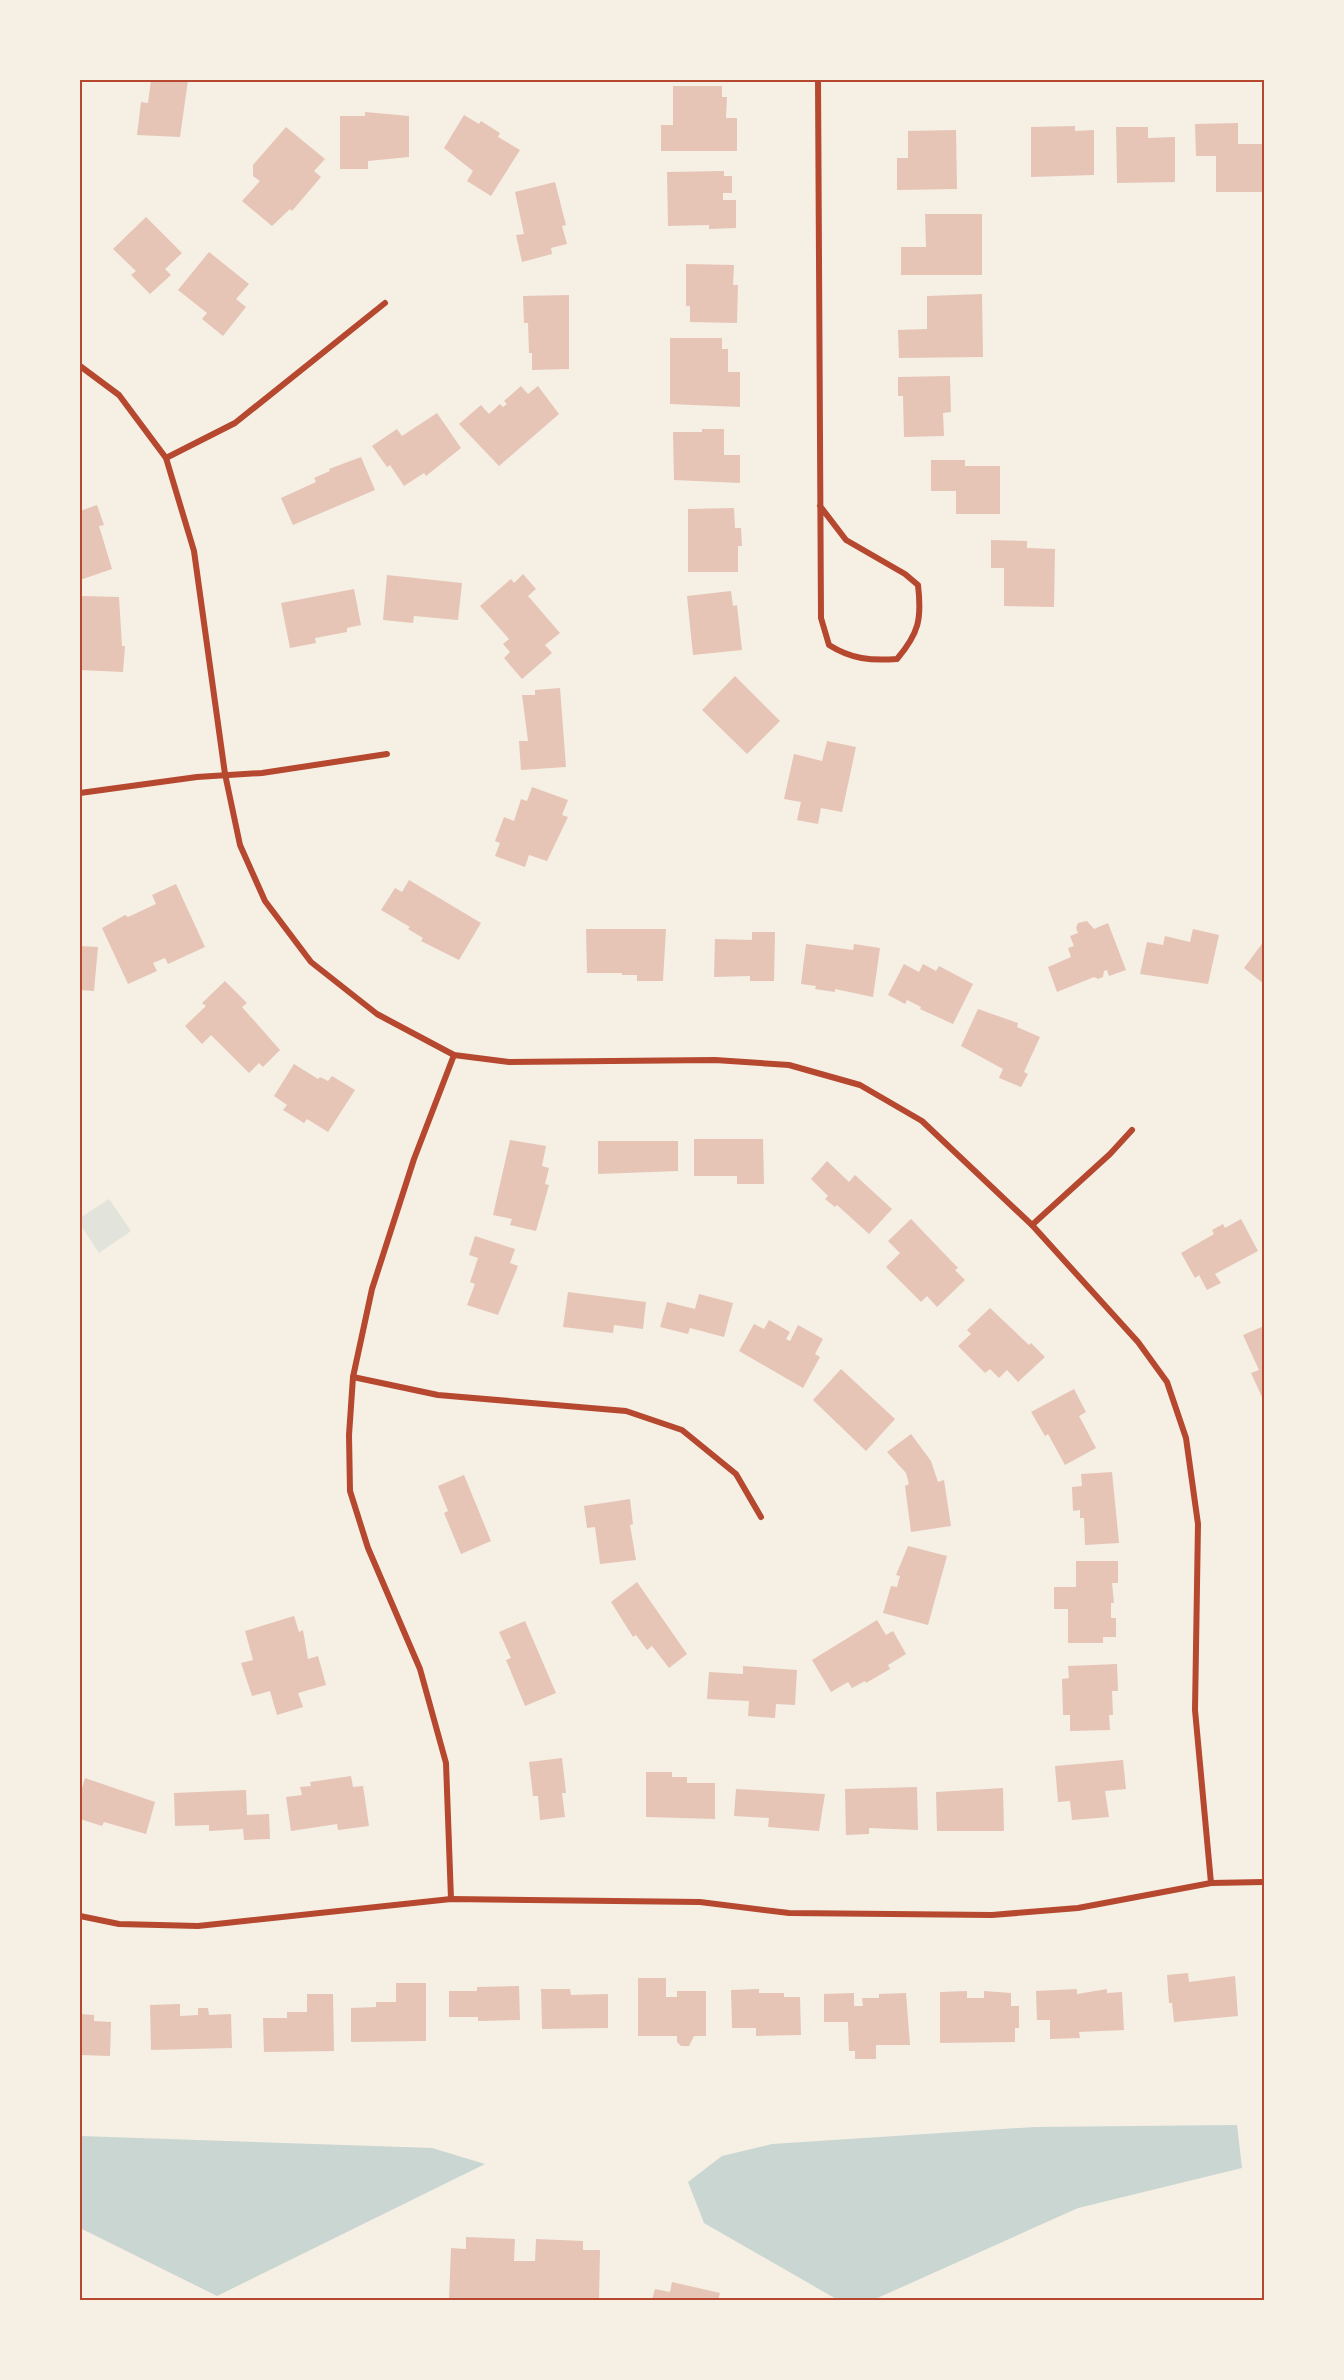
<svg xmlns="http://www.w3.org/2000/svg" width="1344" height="2380" font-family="Lato,sans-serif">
<rect width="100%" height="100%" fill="#f6efe4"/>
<!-- green -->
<polygon fill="#e2e4dc" points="109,1199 131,1231 99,1253 80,1224 80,1218"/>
<!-- water -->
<g fill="#c9d6d2">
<polygon points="1237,2125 1242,2168 1078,2208 873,2300 838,2300 704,2223 688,2182 722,2156 772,2144 1035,2127"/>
<polygon points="80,2136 432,2148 485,2164 217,2296 80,2228"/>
</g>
<!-- building -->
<g fill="#e6c5b7">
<polygon points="151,80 188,80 180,137 137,135 141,102 148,103"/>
<polygon points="673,86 722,86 722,97 727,97 726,118 737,118 737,151 661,151 661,125 673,125"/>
<polygon points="365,112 409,116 409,157 368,161 368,169 340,169 340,116 365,116"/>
<polygon points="464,115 479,124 481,121 500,133 498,137 520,150 491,196 467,181 473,171 444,148"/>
<polygon points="1238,123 1238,144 1264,144 1264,192 1216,192 1216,156 1196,156 1195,124"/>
<polygon points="1075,126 1075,131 1094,130 1094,175 1031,177 1031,127"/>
<polygon points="286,127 325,159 314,171 321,177 292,211 290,209 272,226 242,201 260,181 253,176 253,165"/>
<polygon points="1116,127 1148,127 1148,138 1175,137 1175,182 1117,183"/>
<polygon points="956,130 957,189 897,190 897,158 908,158 908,131"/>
<polygon points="724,171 724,176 732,176 732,193 723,193 723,200 736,200 736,228 709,229 709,225 668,226 667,172"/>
<polygon points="555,182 566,225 562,226 567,244 551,248 552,254 522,262 516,235 524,234 515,192"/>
<polygon points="925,214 982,214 982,275 901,275 901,247 926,247"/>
<polygon points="146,217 182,253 165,269 171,275 150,294 131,275 136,271 113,249"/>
<polygon points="209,252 249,284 236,299 246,307 223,336 202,319 207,313 178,290"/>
<polygon points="686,264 734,265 733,285 738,285 737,323 690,322 690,306 686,306"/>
<polygon points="982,294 983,357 899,358 898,330 927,329 927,296"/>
<polygon points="569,295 569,369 532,370 532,353 529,353 528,323 524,323 523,296"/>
<polygon points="670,338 722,338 722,349 728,349 728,372 740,372 740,407 670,404"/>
<polygon points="950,376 951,412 943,413 944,436 904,437 903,396 898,396 898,377"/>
<polygon points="521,386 528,394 538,386 559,414 499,466 459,424 481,405 489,414 500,404 503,407 507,404 504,401"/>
<polygon points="437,413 461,448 426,476 424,473 404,486 390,465 387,467 372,446 397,429 402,436"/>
<polygon points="702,429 724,429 724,455 740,455 740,483 674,480 673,432 702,432"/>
<polygon points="361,457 375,490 293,525 281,498 316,482 314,478 330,471 329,469"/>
<polygon points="931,460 965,460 965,466 1000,466 1000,514 956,514 956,491 931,491"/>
<polygon points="97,505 104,525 99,526 112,569 80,580 80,511"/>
<polygon points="734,508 735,528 741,528 742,546 738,546 738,572 688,572 688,509"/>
<polygon points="991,540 1027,541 1027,548 1055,549 1054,607 1004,606 1004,568 991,568"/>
<polygon points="523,574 536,589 528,596 560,633 545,645 552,653 522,679 504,658 510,652 503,644 509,639 480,606 511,579 514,583"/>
<polygon points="387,575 462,583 458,620 414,616 413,623 383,620"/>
<polygon points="354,589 361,625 347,628 347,632 315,638 316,643 290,648 281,603"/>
<polygon points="731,591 733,606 737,605 742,650 693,655 687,596"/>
<polygon points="81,596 119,597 122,646 125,646 123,672 80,670"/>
<polygon points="735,676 780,721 747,754 702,710"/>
<polygon points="560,688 566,767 521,770 519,741 528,741 522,695 535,695 535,690"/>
<polygon points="827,741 856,747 842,812 821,808 818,824 797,820 801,802 784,799 794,754 822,761"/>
<polygon points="532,787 568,800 562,815 568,817 547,861 529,855 525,867 495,856 500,843 495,841 504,817 514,821 521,799 527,801"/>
<polygon points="409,880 481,923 459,960 421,941 423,938 408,929 410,927 381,910 395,888 402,892"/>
<polygon points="176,884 205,947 168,964 165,958 153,963 157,971 128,984 102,928 125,915 128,917 156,904 152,895"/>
<polygon points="1087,921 1094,929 1108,923 1126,970 1109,976 1107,970 1104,971 1103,977 1098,979 1094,977 1057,992 1048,967 1071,957 1068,948 1074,946 1070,936 1078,933 1076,928 1078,923"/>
<polygon points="586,929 666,929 663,981 637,981 637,975 622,975 622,973 587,973"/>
<polygon points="1193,929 1219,935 1208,984 1140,974 1147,942 1163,945 1165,936 1190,942"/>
<polygon points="752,932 775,932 774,981 750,981 750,976 714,977 715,939 752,940"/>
<polygon points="1264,941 1264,984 1244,968"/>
<polygon points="806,944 853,950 854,944 880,948 873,997 835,989 835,992 815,989 816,986 801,984"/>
<polygon points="80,946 98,947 94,991 80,990"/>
<polygon points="904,964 919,972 923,964 936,971 939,966 973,984 953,1024 920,1009 921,1007 907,1000 905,1004 888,995"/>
<polygon points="225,981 247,1003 242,1007 280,1050 263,1067 259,1063 249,1073 211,1035 202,1044 185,1026 206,1006 202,1003"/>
<polygon points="978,1009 1018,1023 1017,1027 1040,1037 1024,1072 1028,1074 1021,1087 999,1078 1003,1069 961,1046"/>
<polygon points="294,1064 318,1079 320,1077 328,1081 332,1076 355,1090 328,1132 307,1119 304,1123 283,1110 287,1105 274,1096"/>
<polygon points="694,1139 763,1139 764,1184 737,1184 737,1176 694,1176"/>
<polygon points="510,1140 546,1146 542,1166 549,1168 545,1184 549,1185 536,1231 510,1225 512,1219 493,1215"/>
<polygon points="598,1141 678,1141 678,1171 598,1174"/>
<polygon points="827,1161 849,1182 855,1175 892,1209 869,1234 837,1205 835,1207 825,1199 828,1196 811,1179"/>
<polygon points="911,1219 958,1268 955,1270 965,1280 937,1307 927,1296 921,1302 886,1267 900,1253 888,1241"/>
<polygon points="1241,1219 1258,1251 1215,1274 1221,1283 1207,1290 1199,1275 1195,1278 1181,1253 1214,1234 1212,1230 1223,1224 1225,1228"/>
<polygon points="475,1236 515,1249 510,1263 518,1266 498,1315 467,1305 475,1284 470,1282 478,1258 469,1255"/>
<polygon points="568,1292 646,1302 643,1329 614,1325 613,1333 563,1327"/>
<polygon points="699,1294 733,1303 724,1337 690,1328 688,1334 660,1327 667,1302 695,1309"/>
<polygon points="990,1308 1029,1345 1031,1343 1045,1357 1018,1382 1007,1370 999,1378 990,1369 985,1373 958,1346 971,1334 967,1330"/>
<polygon points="769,1320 790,1332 786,1339 790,1341 798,1325 823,1339 815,1354 820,1357 803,1388 739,1351 754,1324 764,1329"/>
<polygon points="1264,1326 1264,1395 1262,1397 1251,1373 1259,1370 1243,1335"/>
<polygon points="841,1369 895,1419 866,1451 813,1400"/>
<polygon points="1074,1389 1086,1412 1079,1416 1096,1448 1065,1465 1048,1434 1045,1436 1031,1412"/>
<polygon points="911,1434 931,1461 938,1482 944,1480 951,1526 911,1532 905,1486 909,1484 906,1473 887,1452"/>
<polygon points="1112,1472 1119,1543 1085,1545 1084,1518 1080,1518 1080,1510 1073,1511 1072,1487 1082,1486 1081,1474"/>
<polygon points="464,1475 491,1541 461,1554 444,1513 448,1511 438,1486"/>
<polygon points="630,1499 633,1524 630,1525 636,1560 600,1564 595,1527 587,1528 584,1506"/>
<polygon points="908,1546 947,1556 928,1625 883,1613 891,1586 897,1587 900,1576 896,1575"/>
<polygon points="1076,1561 1118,1561 1118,1583 1112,1583 1114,1603 1111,1603 1111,1618 1116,1618 1116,1637 1103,1637 1103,1643 1068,1643 1068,1609 1054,1609 1054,1587 1076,1587"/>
<polygon points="637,1582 687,1654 669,1668 652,1646 647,1650 636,1635 633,1637 611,1602"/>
<polygon points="294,1616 299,1632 303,1630 308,1659 318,1656 326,1685 298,1693 303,1707 277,1715 270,1691 252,1696 241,1663 253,1660 245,1631"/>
<polygon points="877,1620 886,1635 893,1631 906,1654 888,1665 890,1669 866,1683 865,1681 852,1688 848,1682 831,1692 812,1660"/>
<polygon points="525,1621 556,1693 525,1706 506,1660 511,1658 499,1632"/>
<polygon points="1117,1664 1118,1691 1112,1691 1113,1715 1109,1715 1110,1730 1070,1731 1070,1715 1063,1715 1062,1679 1069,1678 1068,1666"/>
<polygon points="743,1666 797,1670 795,1705 776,1704 775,1718 748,1716 749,1701 707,1699 709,1672 743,1674"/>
<polygon points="562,1758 566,1793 562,1793 565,1817 540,1820 538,1796 533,1796 529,1762"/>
<polygon points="1123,1760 1126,1789 1105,1791 1109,1817 1072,1820 1070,1801 1058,1802 1055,1766"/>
<polygon points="646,1772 672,1772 672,1777 687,1777 687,1783 715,1783 715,1819 646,1817"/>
<polygon points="351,1776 353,1787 363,1786 369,1826 338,1830 337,1824 291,1831 286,1797 302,1795 300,1787 311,1786 310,1782"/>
<polygon points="85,1778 155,1802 146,1834 104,1822 102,1826 80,1819 80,1796"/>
<polygon points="917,1787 918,1830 869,1828 869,1834 846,1835 845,1789"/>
<polygon points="1003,1788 1004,1831 937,1831 936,1792"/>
<polygon points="736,1789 825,1794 819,1831 768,1827 769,1818 734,1816"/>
<polygon points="246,1790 247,1815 269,1814 270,1839 244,1840 243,1829 209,1831 209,1825 175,1826 174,1793"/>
<polygon points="1188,1973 1189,1982 1235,1976 1238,2016 1174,2022 1172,2003 1169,2003 1167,1975"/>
<polygon points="638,1978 666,1978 666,1997 677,1997 677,1991 706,1991 706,2036 694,2036 689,2046 681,2046 677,2042 677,2036 638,2036"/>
<polygon points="396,1983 426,1983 426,2041 351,2042 351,2008 376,2007 376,2002 396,2002"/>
<polygon points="519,1986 520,2020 478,2021 478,2017 449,2017 449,1991 477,1991 477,1987"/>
<polygon points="541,1989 570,1989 571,1995 608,1994 608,2028 542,2029"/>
<polygon points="759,1989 759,1993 784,1993 784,1997 800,1997 801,2035 756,2036 756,2028 732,2028 731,1990"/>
<polygon points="1077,1989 1077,1994 1107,1989 1107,1993 1122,1992 1124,2030 1079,2032 1080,2038 1050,2039 1050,2020 1037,2020 1036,1991"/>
<polygon points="967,1991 967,1998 984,1998 984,1991 1011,1993 1011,2006 1019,2006 1019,2028 1015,2028 1015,2042 940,2043 940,1992"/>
<polygon points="854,1993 854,2006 863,2006 862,1998 879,1998 879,1994 906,1993 910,2045 876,2045 876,2059 855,2059 855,2051 849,2051 848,2022 824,2022 824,1994"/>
<polygon points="307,1994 333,1994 334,2051 264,2052 263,2018 287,2018 287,2012 307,2012"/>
<polygon points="180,2004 180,2016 198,2015 198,2008 208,2008 209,2015 231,2014 232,2048 151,2050 150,2005"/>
<polygon points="80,2014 94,2015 94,2021 111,2022 110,2056 80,2055"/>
<polygon points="466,2237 515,2239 514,2261 535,2261 536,2239 583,2241 583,2250 600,2250 599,2300 449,2300 451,2248 466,2249"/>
<polygon points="672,2282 720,2293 718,2300 652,2300 655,2289 670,2292"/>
</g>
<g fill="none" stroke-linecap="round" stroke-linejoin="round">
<!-- minor -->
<g stroke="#b5482f" stroke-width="6">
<path d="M 818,80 L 821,618 L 829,645 C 851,659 871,661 897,659 C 919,633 922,619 918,585 L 905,574 L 846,540 L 820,506"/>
<polyline points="80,366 119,395 166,458 194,551 225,774 240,845 265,901 311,962 377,1014 454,1055 509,1062 715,1060 789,1065 860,1085 922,1121 1032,1225 1138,1342 1167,1382 1186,1438 1198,1524 1195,1710 1211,1883"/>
<polyline points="166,458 235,423 385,303"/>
<polyline points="80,793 197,777 262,773 387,754"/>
<polyline points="1032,1225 1110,1154 1132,1130"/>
<polyline points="353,1377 438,1395 626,1411 682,1430 736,1474 761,1517"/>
<polyline points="451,1899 446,1763 420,1669 368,1548 350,1491 349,1435 353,1377 372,1289 414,1159 454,1055"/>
<polyline points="80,1916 119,1924 198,1926 451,1899 700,1902 789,1913 992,1915 1078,1908 1211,1883 1264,1882"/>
</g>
</g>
<!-- border -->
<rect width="1344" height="2380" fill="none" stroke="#f6efe4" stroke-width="162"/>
<rect x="81" y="81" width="1182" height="2218" fill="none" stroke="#b5482f" stroke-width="2"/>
</svg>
